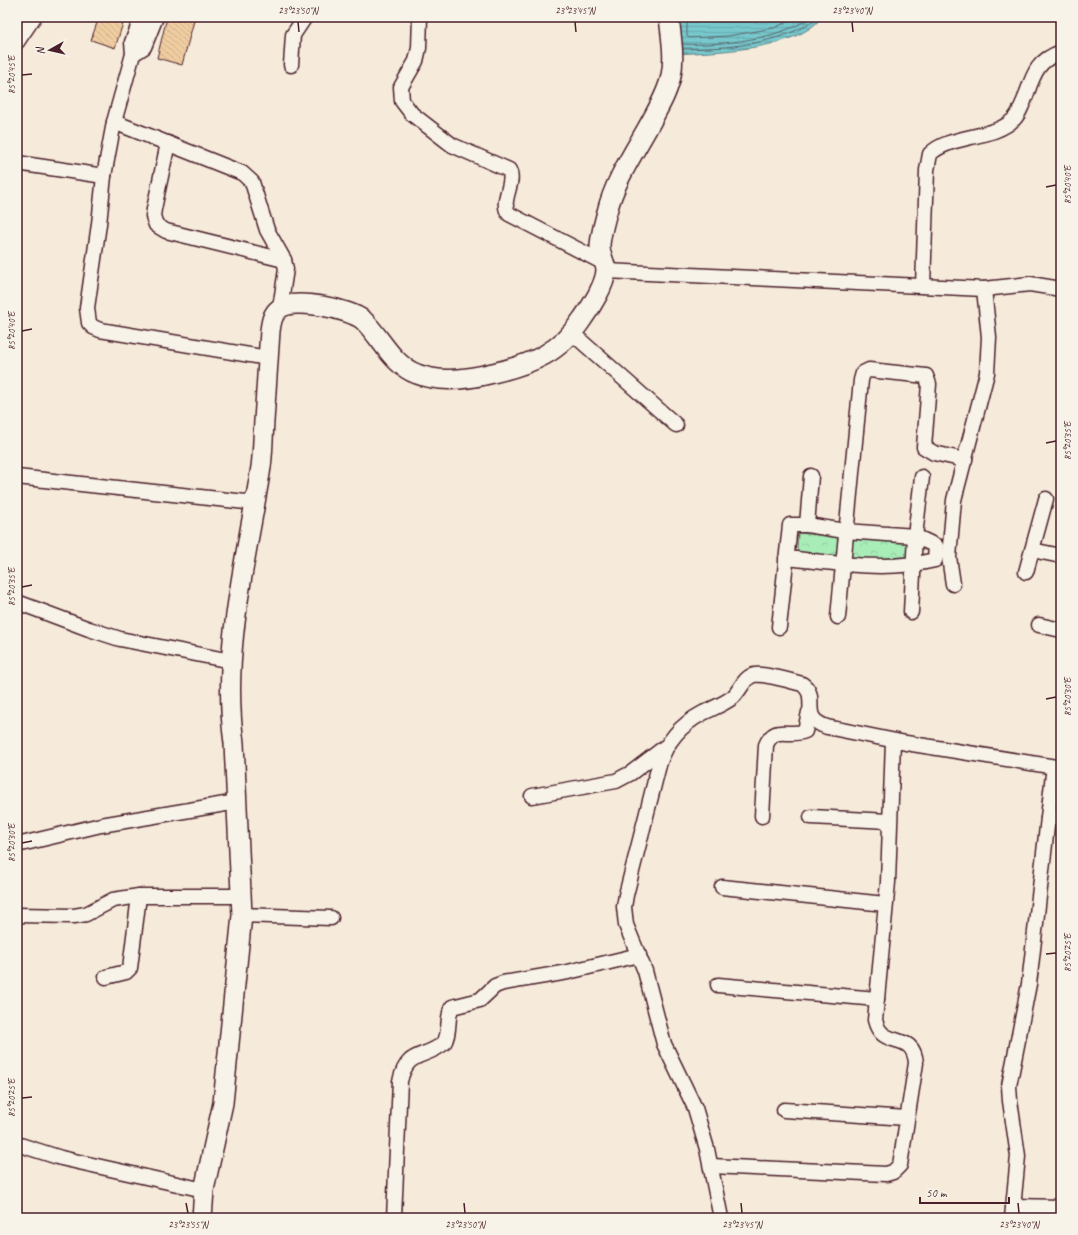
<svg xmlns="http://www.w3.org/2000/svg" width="1078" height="1235" font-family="Caveat,sans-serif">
<defs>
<pattern id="park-crowns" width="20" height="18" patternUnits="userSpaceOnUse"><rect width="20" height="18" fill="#a8edb8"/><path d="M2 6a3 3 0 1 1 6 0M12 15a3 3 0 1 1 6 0" fill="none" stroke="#92cb9e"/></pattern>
<pattern id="water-rules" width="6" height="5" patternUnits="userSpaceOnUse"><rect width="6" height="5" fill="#76c8cc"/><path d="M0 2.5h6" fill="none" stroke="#68abaf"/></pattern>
<pattern id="building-back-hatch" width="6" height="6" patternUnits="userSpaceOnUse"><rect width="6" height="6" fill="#f0cda1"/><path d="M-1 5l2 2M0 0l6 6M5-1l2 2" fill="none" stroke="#cfb08b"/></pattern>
</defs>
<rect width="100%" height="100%" fill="#f6ebda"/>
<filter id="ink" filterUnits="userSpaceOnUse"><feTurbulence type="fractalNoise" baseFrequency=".025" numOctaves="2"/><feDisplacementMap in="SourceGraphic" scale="8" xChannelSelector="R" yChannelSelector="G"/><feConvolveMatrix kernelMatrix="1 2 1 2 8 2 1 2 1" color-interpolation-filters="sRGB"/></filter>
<g filter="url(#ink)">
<!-- park -->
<g fill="url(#park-crowns)" stroke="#798672">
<polygon points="798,533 839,537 837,556 797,553"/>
<polygon points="852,536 909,540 908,559 849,559"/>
</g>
<!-- water -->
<path fill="url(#water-rules)" stroke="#64848c" d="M 672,17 L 822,17 C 797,51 712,52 673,54 Z"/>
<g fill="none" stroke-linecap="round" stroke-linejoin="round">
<!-- shore -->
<g stroke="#5c636b" stroke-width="1">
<polyline points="687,17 687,36 689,38 728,36 774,28 798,17"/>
<path d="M 683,44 C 719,46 782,39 811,17"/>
<path d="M 683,49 C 722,48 761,46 797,30 C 805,26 812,24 817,17"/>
</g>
</g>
<!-- building -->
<g fill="url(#building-back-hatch)" stroke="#4a1f2b">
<polygon points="99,17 125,17 115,48 91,40"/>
<polygon points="167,17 195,17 182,65 157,58"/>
</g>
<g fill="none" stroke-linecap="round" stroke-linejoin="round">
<!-- street casing -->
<g stroke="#4a1f2b" stroke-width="17">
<g id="street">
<polyline points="142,17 132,42 133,54 114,122 104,176 99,224 87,308 89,323 93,327 100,330 268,358"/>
<path d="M 420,17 L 419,48 L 416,61 L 401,87 L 402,101 L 412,114 L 452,145 L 509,170 C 516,183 499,201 509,214 L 604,263"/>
<polyline points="17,42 34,17"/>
<polyline points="133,54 144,47 156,17"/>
<polyline points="291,65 293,35 305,17"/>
<polyline points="114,122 242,173 252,182 267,230 284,260 286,269 280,308"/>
<polyline points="168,143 154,209 153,216 156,225 166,231 284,260"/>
<polyline points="17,163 104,176"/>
<polyline points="606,271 984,289 1030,284 1061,289"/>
<path d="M 923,286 L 927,170 L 930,154 C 950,134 994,140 1014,119 C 1019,114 1021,107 1024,101 C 1033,77 1035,61 1061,52"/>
<polyline points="572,333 676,425"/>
<polyline points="17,477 255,503"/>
<polyline points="807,525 811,476"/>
<polyline points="1032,550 1061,556"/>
<path d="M 786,558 C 836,563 886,572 935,560 L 936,546 L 915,536 L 911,612"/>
<polyline points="1026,572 1046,499"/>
<polyline points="953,584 949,557 954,500 987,373 989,337 984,289"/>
<polyline points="17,602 89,629 120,639 231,661"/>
<polyline points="838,617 861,380 863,373 869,370 926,376 929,384 924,447 934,453 965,460"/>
<polyline points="1039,625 1061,630"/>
<polyline points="779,627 790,525 807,525 845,531 915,536 922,477"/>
<polyline points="532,796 616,781 631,773 665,747"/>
<path d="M 762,816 L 766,745 C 775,724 788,738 805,731 L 809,712"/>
<polyline points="811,817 889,821"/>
<polyline points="1048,817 1061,817"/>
<polyline points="17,845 101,825 237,802"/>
<polyline points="722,887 885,904"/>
<polyline points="17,915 74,916 86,914 113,900 139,896 241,896"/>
<polyline points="242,915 331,918"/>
<polyline points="106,977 126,972 130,968 139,896"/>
<polyline points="718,985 877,999"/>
<polyline points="784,1110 907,1118"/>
<polyline points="17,1144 61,1158 204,1190"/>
<path d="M 711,1166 L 886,1174 L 893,1172 L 900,1165 L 916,1063 C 913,1029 882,1051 875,1020 L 888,882 L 893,741"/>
<polyline points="1013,1206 1061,1207"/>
<path d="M 394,1218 L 400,1081 C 408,1049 423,1060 444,1043 C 451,1032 446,1018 452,1007 L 480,1000 L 495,986 L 503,983 L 568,972 L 639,955"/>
<path d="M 721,1218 L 707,1149 L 695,1108 L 664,1044 L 645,971 L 626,925 L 624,907 L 626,895 L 659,765 C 666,742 682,724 703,713 C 713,708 724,704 733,697 C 740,691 744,677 754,675 C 764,673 791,681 802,684 C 821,697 797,717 827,727 L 906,743 L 1056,767"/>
<polyline points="1012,1218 1018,1156 1010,1101 1009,1086 1029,984 1053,774 1056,767 1061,765"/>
</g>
</g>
<!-- secondary casing -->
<g stroke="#4a1f2b" stroke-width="22">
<path id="secondary" d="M 202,1218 L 204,1190 L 223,1103 L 242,915 L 234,743 C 221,650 247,558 261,467 C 263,452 263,436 264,421 C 266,391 268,361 270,331 C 271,323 272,314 279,309 C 293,297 350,309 363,320 C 381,337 392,365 417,374 C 440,383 470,379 493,373 C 532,364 560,353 583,318 C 591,307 605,285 606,271 C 606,263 600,255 600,247 C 600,237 604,223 607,212 C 615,179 637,148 653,118 C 660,105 668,91 671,76 C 675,57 671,36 669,17"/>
</g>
<!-- street -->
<use href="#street" stroke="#f7f3e8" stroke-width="14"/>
<!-- secondary -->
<use href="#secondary" stroke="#f7f3e8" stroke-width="19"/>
</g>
</g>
<!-- ticks -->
<path fill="none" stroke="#4a1f2b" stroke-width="1.5" d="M 298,22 L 299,32M 575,22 L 576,32M 852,22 L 853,32M 22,75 L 32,74M 1046,187 L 1056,185M 22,331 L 32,329M 1046,443 L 1056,441M 22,587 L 32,585M 1046,699 L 1056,697M 22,843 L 32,841M 1046,954 L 1056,953M 22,1098 L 32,1097M 186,1203 L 188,1213M 464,1203 L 465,1213M 741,1203 L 742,1213M 1018,1203 L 1019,1213"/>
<!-- margin -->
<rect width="1078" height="1235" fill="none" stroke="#f7f3e8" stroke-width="44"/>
<!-- north arrow -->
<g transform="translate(50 50) rotate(262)" stroke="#f7f3e8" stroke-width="3" paint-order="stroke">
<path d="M0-3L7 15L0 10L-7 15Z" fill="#4a1f2b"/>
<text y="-6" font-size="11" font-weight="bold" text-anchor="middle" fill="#4a1f2b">N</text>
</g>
<!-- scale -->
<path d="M920 1197v6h89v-6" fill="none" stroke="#4a1f2b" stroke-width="2"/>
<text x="926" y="1197" font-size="12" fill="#4a1f2b" stroke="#f7f3e8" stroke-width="3" paint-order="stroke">50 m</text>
<rect x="22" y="22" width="1034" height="1191" fill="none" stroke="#4a1f2b" stroke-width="1.5"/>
<g font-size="10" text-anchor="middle" fill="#4a1f2b">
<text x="298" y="14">23°23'50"N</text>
<text x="575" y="14">23°23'45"N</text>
<text x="852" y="14">23°23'40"N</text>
<text transform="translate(11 75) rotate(-90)" y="4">85°20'45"E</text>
<text transform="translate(1067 185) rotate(-90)" y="4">85°20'40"E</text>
<text transform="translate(11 331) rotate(-90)" y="4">85°20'40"E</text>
<text transform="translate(1067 441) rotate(-90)" y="4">85°20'35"E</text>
<text transform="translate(11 587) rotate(-90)" y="4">85°20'35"E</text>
<text transform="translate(1067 697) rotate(-90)" y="4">85°20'30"E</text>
<text transform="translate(11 843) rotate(-90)" y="4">85°20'30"E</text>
<text transform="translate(1067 953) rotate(-90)" y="4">85°20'25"E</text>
<text transform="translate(11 1098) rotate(-90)" y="4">85°20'25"E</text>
<text x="188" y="1228">23°23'55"N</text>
<text x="465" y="1228">23°23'50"N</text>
<text x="742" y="1228">23°23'45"N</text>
<text x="1019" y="1228">23°23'40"N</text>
</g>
</svg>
